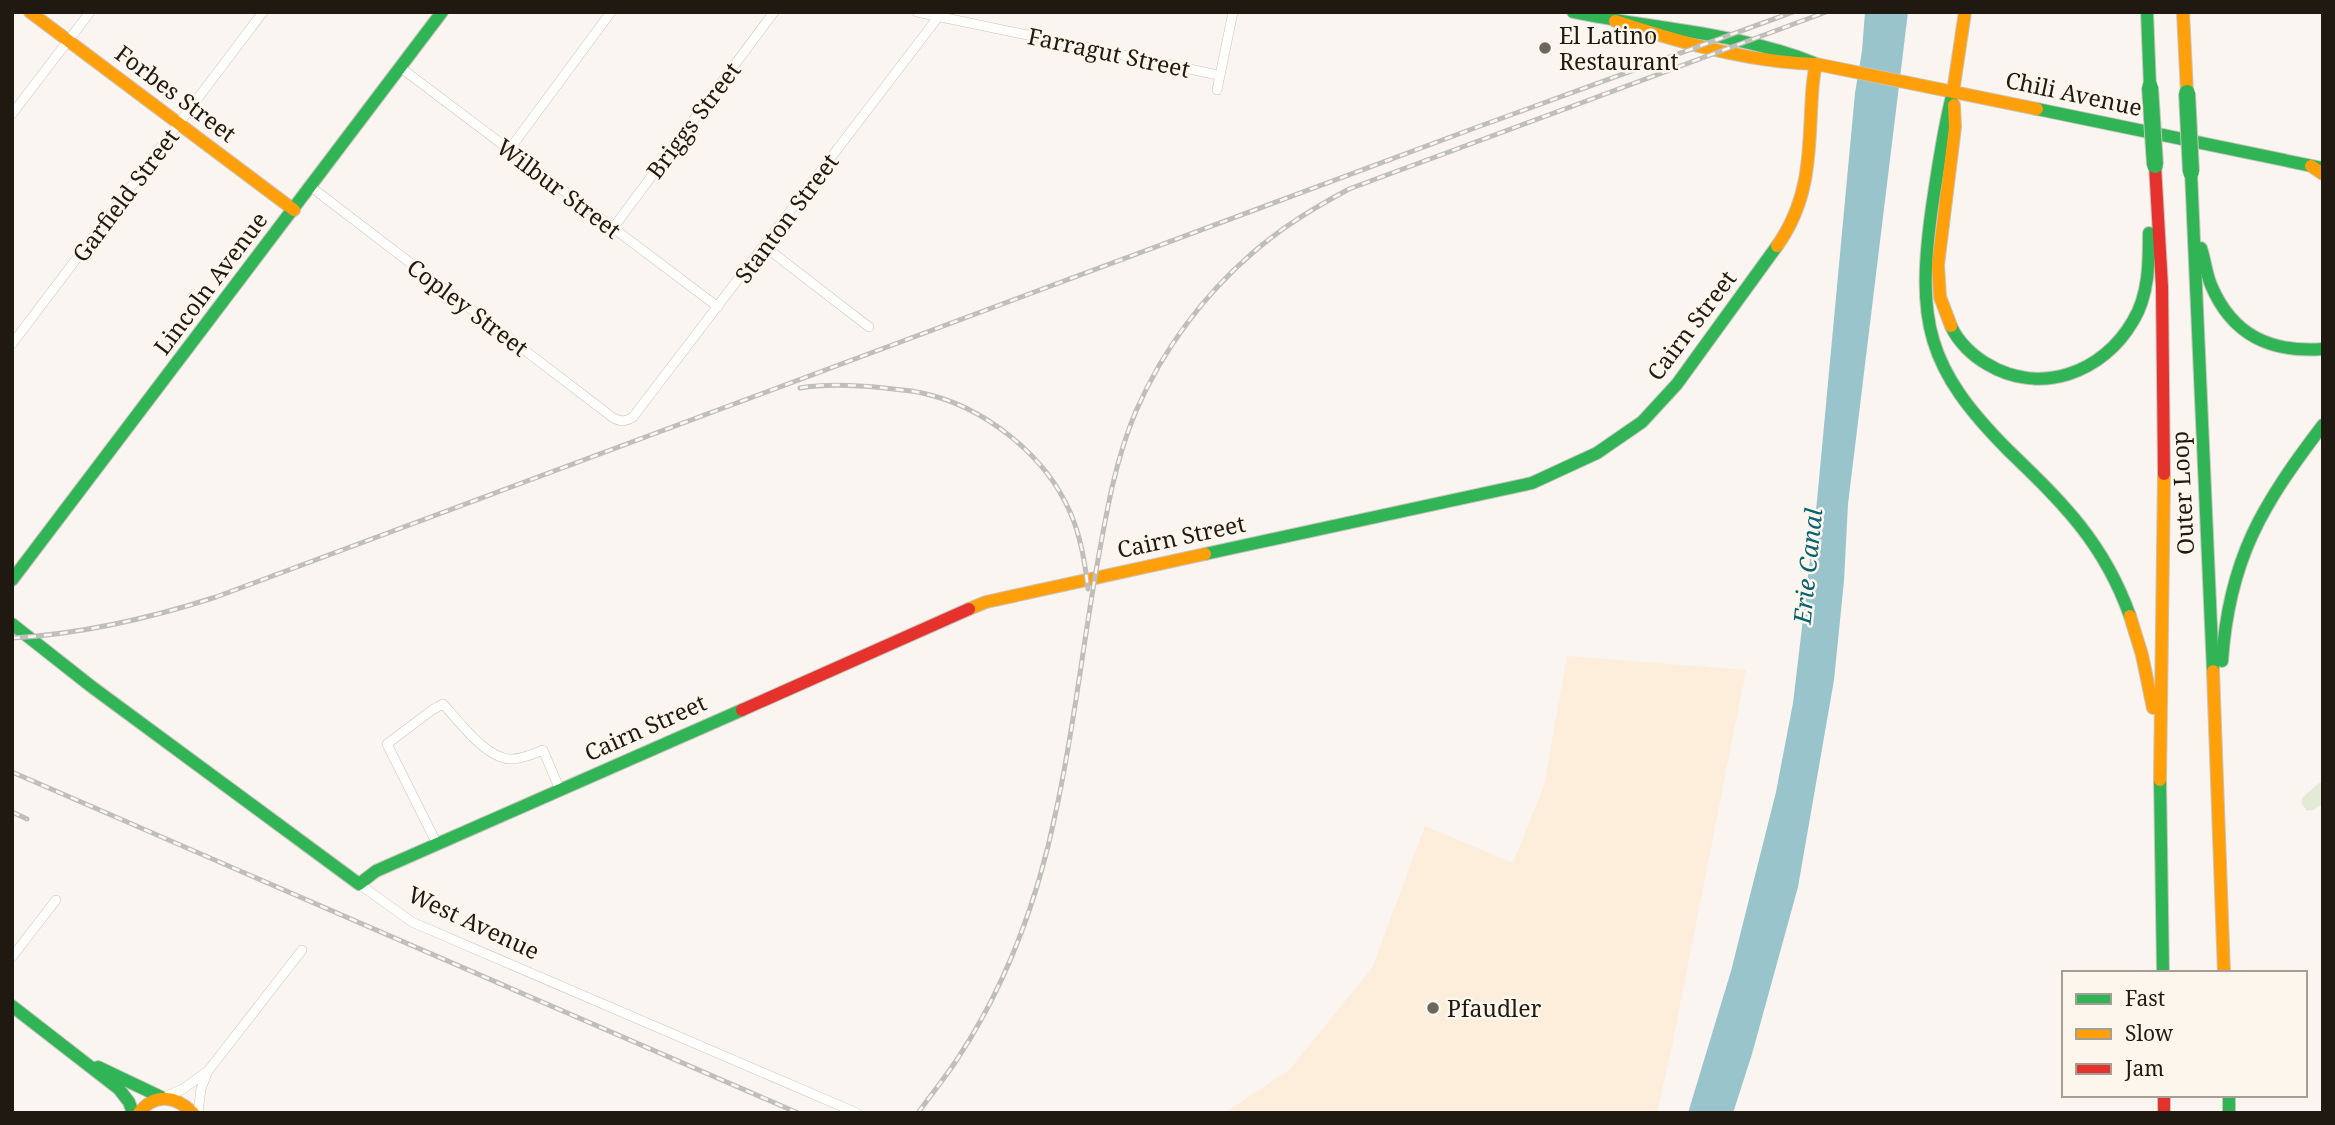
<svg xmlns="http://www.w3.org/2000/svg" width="2335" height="1125" font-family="'Noto Serif',serif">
<rect width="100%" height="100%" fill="#faf5f0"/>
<!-- built -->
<polygon fill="#fdeedc" points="1567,656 1746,670 1672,1046 1657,1113 1224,1113 1289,1070 1372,968 1425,826 1513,863 1544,785"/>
<!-- green -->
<polygon fill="#e3ebd7" points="2319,783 2323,783 2323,804 2313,810 2307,811 2302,804 2302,798"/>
<!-- water -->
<polygon fill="#99c4cc" points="1865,12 1908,12 1848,504 1844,581 1834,680 1798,887 1752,1054 1733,1113 1688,1113 1731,971 1776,792 1793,703 1817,501 1855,93 1862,51"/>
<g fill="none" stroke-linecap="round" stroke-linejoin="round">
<!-- street casing -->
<g stroke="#cac4be" stroke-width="10">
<g id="street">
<polyline points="917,12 1218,75"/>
<polyline points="401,68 718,307"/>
<polyline points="1217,90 1233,12"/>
<polyline points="12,114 90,12"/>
<polyline points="509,150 611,12"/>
<path d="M 311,187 L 612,417 C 620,422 625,422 633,417 L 942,12"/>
<polyline points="613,228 774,12"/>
<polyline points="764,246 869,327"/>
<polyline points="12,344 263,12"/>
<path d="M 437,844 L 387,744 L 432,710 L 443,704 C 459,721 486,759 511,759 C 522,759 533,754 543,750 L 560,790"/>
<polyline points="359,884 412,922 857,1113"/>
<polyline points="12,957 56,900"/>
<polyline points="164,1097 183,1089 208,1071 302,950"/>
<polyline points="198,1113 201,1089 207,1073"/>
</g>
</g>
<!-- fast casing -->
<g stroke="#cac4be" stroke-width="14">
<g id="fast">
<path d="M 1573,12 C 1653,29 1737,32 1814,63"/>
<polyline points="2147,12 2150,87"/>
<path d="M 1953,92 C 1943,130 1938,168 1932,207 C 1916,321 1926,368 2009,451 C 2063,503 2104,543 2130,616"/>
<polyline points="2037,109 2322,168"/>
<polyline points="2191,172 2213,671"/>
<path d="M 2201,248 C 2205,260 2206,273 2211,285 C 2232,335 2270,353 2323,349"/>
<path d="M 1951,326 C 1958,342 1973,356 1987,364 C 2040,396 2103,373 2133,321 C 2149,295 2149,262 2149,233"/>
<polyline points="1205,554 1532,483 1597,453 1642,422 1677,384 1777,246"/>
<polyline points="12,580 442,12"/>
<polyline points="12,624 92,687 359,884 376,871 742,710"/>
<path d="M 2222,661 C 2229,559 2262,505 2323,425"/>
<polyline points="2160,780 2163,973"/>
<polyline points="12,1006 119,1089 129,1102 133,1113"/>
<polyline points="98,1067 161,1097"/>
<polyline points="2229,1095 2229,1113"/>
</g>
</g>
<!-- slow casing -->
<g stroke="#cac4be" stroke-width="14">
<g id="slow">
<polyline points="30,12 294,210"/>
<polyline points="2183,12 2187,93"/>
<path d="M 1615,21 C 1679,42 1748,62 1816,64 L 2037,109"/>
<polyline points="1953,92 1965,12"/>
<polyline points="2311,166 2323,174"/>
<path d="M 1777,246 C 1807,204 1809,162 1811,112 C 1812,96 1812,80 1816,64"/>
<polyline points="1951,326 1940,297 1938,265 1955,127 1954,105"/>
<polyline points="969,609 986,602 1205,554"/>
<polyline points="2130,616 2142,655 2153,708"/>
<polyline points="2213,671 2224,973"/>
<polyline points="2160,780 2164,474"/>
<path d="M 139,1113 C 155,1092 176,1096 193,1113"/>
</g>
</g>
<!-- jam casing -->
<g stroke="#cac4be" stroke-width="14">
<g id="jam">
<polyline points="2155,165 2162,287 2164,474"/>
<polyline points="742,710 969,609"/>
<polyline points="2164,1095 2164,1113"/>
</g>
</g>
<!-- street -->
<use href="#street" stroke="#fefefd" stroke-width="9"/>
<!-- fast -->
<use href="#fast" stroke="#30b455" stroke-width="12"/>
<!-- slow -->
<use href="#slow" stroke="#ff9f0a" stroke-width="12"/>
<!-- jam -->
<use href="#jam" stroke="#e5322d" stroke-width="12"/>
<!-- rail casing -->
<g stroke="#bebebc" stroke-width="5">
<g id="rail">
<path d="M 800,388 C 828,383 857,385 885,388 C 897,390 910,390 922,393 C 983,406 1045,454 1070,512 C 1081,537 1085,563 1088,589"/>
<path d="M 12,638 C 81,634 151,618 216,597 L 1472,129 L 1793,12"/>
<polyline points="12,772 798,1113"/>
<polyline points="12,812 27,819"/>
<path d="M 918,1113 C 930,1096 944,1079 956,1061 C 1006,986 1038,899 1056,811 C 1074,729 1083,643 1098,560 C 1107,509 1116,458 1136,411 C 1163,349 1205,293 1256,250 C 1285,225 1316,207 1349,189 L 1826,12"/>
</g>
</g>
<!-- rail -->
<use href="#rail" stroke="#fdf6ed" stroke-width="2.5" stroke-dasharray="8" stroke-linecap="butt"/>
<!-- fast-bridge casing -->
<g stroke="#cac4be" stroke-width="18" stroke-linecap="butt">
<g id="fast-bridge">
<polyline points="2150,87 2155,165"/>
<polyline points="2187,93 2191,172"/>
</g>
</g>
<!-- fast-bridge -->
<use href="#fast-bridge" stroke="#30b455" stroke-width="16"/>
</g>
<!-- markers -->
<g fill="#6c665f" stroke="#fdf6ed" stroke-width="2.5">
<circle cx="1545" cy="48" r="7"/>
<circle cx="1433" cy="1008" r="7"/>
</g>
<g text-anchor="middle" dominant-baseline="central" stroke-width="5" stroke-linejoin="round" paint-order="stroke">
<!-- poi labels -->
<g font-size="23" fill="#1f1911" stroke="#fdf6ed" text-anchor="start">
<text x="1559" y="35">El Latino<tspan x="1559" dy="26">Restaurant</tspan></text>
<text x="1447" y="1008">Pfaudler</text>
</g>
<!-- street labels -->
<g font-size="23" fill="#1f1911" stroke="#fdf6ed">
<text transform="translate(1109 52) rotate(12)">Farragut Street</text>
<text transform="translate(176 93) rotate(37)">Forbes Street</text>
<text transform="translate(2074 93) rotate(12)">Chili Avenue</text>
<text transform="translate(693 120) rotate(-53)">Briggs Street</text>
<text transform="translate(559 188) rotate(37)">Wilbur Street</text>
<text transform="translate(125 195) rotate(-53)">Garfield Street</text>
<text transform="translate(786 218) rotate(-53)">Stanton Street</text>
<text transform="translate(210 283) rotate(-53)">Lincoln Avenue</text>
<text transform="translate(468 307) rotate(37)">Copley Street</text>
<text transform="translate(1691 325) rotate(-53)">Cairn Street</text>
<text transform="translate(2182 493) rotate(-93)">Outer Loop</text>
<text transform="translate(1181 536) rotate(-12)">Cairn Street</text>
<text transform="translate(645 727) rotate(-24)">Cairn Street</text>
<text transform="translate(474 922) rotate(25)">West Avenue</text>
</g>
<!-- water labels -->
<g font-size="24" font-style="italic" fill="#046370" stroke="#fdf6ed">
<text transform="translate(1807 566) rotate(-84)">Erie Canal</text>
</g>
</g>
<!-- border -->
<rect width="2335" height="1125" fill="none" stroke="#1f1911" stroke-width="28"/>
<!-- legend -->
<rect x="2062" y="971" width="245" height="126" fill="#fdf6ed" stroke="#a49e95" stroke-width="2"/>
<rect x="2076" y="994" width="35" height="10" fill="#30b455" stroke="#a49e95" stroke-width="2"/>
<text x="2125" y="1006" font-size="21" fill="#1f1911">Fast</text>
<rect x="2076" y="1029" width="35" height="10" fill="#ff9f0a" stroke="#a49e95" stroke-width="2"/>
<text x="2125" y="1041" font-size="21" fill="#1f1911">Slow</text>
<rect x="2076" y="1064" width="35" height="10" fill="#e5322d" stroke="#a49e95" stroke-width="2"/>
<text x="2125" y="1076" font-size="21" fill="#1f1911">Jam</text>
</svg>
